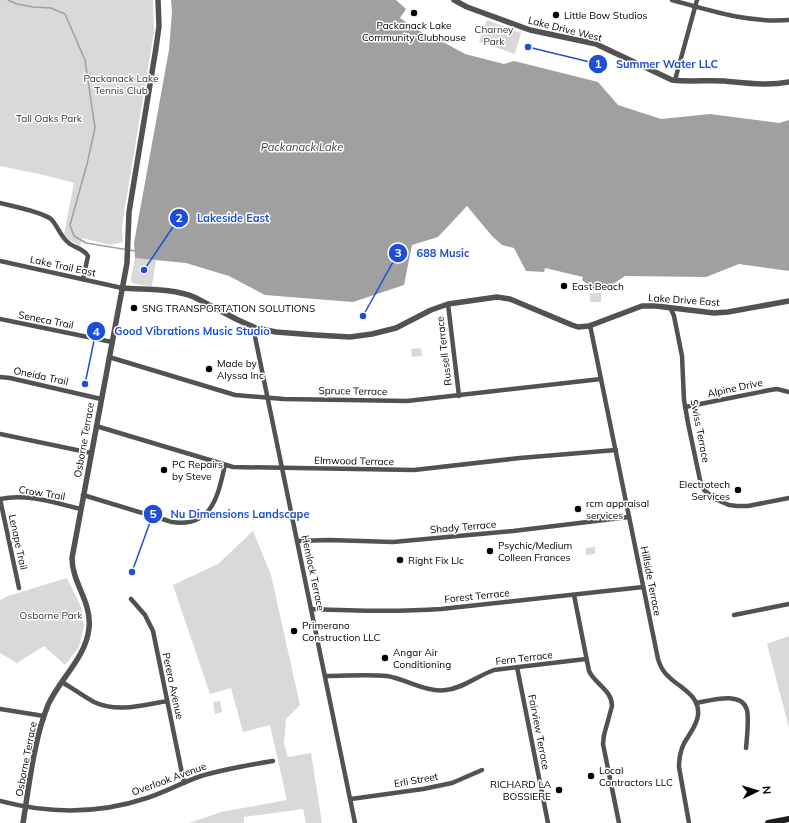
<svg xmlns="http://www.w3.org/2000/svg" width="789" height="823" font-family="Mulish,sans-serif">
<rect width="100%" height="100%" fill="#fff"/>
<!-- green -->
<g fill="#d9d9d9">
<polygon points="0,0 153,0 154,32 124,213 122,228 123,242 111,245 82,238 80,246 71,241 64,234 74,183 44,175 0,166"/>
<polygon points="487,20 521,33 515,54 479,42"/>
<polygon points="135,258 156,260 152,286 134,284 131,282 131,278"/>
<rect x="590" y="293" width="11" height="9"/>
<polygon points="421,348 422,356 412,357 411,349"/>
<polygon points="253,531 271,575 300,705 286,719 284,744 288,757 311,753 322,823 306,823 303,809 244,817 244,823 189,823 221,812 287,800 270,725 243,732 231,688 210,694 173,585 218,564"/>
<polygon points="595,547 595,554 586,555 586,548"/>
<polygon points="67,578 81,607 84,626 79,647 65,665 44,646 17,663 0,653 0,600 8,596"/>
<polygon points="789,636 789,728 767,644"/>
<polygon points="220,701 222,712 215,714 213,702"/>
</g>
<!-- water -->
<polygon fill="#a0a0a0" points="171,0 396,0 406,9 400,18 421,32 443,42 465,54 504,64 514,61 598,82 618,105 661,119 710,114 779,123 789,120 789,271 739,264 706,277 625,276 604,290 594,290 582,280 583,277 545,268 544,272 526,271 514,248 502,245 492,236 467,206 438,237 412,245 404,285 353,302 265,295 229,276 186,263 135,258 134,243 169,50 172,12"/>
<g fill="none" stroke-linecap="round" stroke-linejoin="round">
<!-- stream -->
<polyline stroke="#a0a0a0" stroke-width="1.5" points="8,0 17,4 33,7 51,8 65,14 85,60 95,128 87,164 70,225 74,236 86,243 135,251"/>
<!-- minor -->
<g stroke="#525252" stroke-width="4.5">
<path d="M 672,0 C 711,11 748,23 789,20"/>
<polyline points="675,80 697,0"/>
<path d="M 0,203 C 12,206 42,212 51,219 C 58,226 60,237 70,244 C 76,248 84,249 88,256 L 83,279"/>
<polyline points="0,261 122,288"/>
<polyline points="448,304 459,396"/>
<polyline points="671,309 674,316 682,356 684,400 688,423 700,480 704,490 715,499 729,505 737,506 748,506 789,498"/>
<polyline points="0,319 112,342"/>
<path d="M 590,325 L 658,659 C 660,666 663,672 669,677 C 680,688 700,695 698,715 C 697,724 692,730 688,737 C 681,746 679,756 679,767 L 689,823"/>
<polyline points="253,327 355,823"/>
<polyline points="109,357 235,395 284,399 407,401 601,379"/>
<polyline points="0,377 10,378 101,399"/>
<polyline points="685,407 770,390 777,389 789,392"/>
<polyline points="96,426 233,467 414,470 520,458 616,450"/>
<polyline points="0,434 91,453"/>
<path d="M 83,495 L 172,522 C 212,528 218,496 225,465"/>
<polyline points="0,499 19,588"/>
<path d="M 0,499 C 26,493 55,503 81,509"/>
<polyline points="297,541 329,540 393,542 513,531 629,517"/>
<path d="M 574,595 L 589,671 C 595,684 612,690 612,706 L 604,735 L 603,744 L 619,823"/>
<polyline points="131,599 145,615 153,631 184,783"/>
<path d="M 311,609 C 355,611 398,612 441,609 L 643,587"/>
<polyline points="734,615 789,604"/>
<polyline points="517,667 548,823"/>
<path d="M 326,676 C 346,676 367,674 387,676 C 406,679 427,693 446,690 C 464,688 477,676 494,670 L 586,659"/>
<path d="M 62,682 C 72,688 83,696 94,702 C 117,713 143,705 167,701"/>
<path d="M 696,703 C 709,701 742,690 747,710 C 749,719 747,738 746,748"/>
<polyline points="0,709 44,716"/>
<polyline points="351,799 423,789 452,783 482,770"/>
<path d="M 0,801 C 49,814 99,814 147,798 C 166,792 183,782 201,776 C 224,769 249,765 273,761"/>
</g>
<!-- tertiary -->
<g stroke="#525252" stroke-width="5.5">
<path d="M 454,0 L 467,7 L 530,30 L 596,44 L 672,80 C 689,82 707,80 724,81 C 747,83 767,86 789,82"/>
<path d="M 122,288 C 146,290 171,288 194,297 L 238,320 L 256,328 L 276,332 L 315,335 L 350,337 L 372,334 L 396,328 L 431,310 L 448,304 L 497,297 L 510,299 L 572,325 L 578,327 L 589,326 L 642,306 L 656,306 L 714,313 L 728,312 L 789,301"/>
<path d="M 23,823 C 29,786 34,739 48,705 C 60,678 86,658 89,628 C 92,602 72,583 72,558 L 127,263 L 129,212 L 156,48 L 159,26 L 158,0"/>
</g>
<!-- secondary -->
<polyline stroke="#1f1f1f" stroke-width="6" points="768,823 789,819"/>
</g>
<!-- markers -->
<g fill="#000" stroke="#fff" stroke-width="1.5">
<circle cx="414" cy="13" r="4"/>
<circle cx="556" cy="15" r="4"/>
<circle cx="564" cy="286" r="4"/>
<circle cx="134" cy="308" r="4"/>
<circle cx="209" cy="369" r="4"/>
<circle cx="164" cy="470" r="4"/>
<circle cx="738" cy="490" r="4"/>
<circle cx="578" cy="509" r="4"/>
<circle cx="490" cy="551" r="4"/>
<circle cx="400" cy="560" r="4"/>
<circle cx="294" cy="631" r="4"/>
<circle cx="385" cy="658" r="4"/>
<circle cx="591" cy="776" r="4"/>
<circle cx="559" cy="790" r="4"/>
</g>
<g text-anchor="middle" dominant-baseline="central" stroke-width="3" stroke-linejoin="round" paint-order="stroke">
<!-- poi labels -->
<g font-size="10" fill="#000" stroke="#fff" text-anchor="start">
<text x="564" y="15">Little Bow Studios</text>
<text x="414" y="25" text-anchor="middle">Packanack Lake<tspan x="414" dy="12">Community Clubhouse</tspan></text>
<text x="572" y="286">East Beach</text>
<text x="142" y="308">SNG TRANSPORTATION SOLUTIONS</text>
<text x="217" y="363">Made by<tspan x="217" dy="12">Alyssa Inc</tspan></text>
<text x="172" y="464">PC Repairs<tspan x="172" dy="12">by Steve</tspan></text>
<text x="730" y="484" text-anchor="end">Electrotech<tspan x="730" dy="12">Services</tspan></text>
<text x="586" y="503">rcm appraisal<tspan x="586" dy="12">services</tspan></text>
<text x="498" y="545">Psychic/Medium<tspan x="498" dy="12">Colleen Frances</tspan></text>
<text x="408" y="560">Right Fix Llc</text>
<text x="302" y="625">Primerano<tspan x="302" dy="12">Construction LLC</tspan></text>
<text x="393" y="652">Angar Air<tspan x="393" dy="12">Conditioning</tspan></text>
<text x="599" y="770">Local<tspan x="599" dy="12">Contractors LLC</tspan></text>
<text x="551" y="784" text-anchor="end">RICHARD LA<tspan x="551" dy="12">BOSSIERE</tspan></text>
</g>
<!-- park labels -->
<g font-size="10" fill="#303030" stroke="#fff">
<text x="494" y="29">Charney<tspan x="494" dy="12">Park</tspan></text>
<text x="121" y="78">Packanack Lake<tspan x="121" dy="12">Tennis Club</tspan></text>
<text x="49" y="118">Tall Oaks Park</text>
<text x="51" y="615">Osborne Park</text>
</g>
<!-- street labels -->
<g font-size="10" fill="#000" stroke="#fff">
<text transform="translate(565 29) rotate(14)">Lake Drive West</text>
<text transform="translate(63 266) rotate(12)">Lake Trail East</text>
<text transform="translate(684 300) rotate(4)">Lake Drive East</text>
<text transform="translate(46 320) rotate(11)">Seneca Trail</text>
<text transform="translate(444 351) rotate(-97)">Russell Terrace</text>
<text transform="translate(41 376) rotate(12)">Oneida Trail</text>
<text transform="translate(735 388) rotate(-12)">Alpine Drive</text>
<text transform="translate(353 391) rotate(1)">Spruce Terrace</text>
<text transform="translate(700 431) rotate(79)">Swiss Terrace</text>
<text transform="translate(84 440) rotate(-80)">Osborne Terrace</text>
<text transform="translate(354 461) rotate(1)">Elmwood Terrace</text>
<text transform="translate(42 493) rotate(9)">Crow Trail</text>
<text transform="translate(463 527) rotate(-5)">Shady Terrace</text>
<text transform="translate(18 542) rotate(78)">Lenape Trail</text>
<text transform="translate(313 573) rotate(78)">Hemlock Terrace</text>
<text transform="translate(651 581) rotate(79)">Hillside Terrace</text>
<text transform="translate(477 596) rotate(-6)">Forest Terrace</text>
<text transform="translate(524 658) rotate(-7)">Fern Terrace</text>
<text transform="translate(173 686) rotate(78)">Perera Avenue</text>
<text transform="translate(539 732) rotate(79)">Fairview Terrace</text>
<text transform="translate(26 759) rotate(-79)">Osborne Terrace</text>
<text transform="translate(169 779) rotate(-20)">Overlook Avenue</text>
<text transform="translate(416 780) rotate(-10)">Erli Street</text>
</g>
<!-- water labels -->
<g font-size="11" font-style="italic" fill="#414141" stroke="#fff">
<text x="302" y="147">Packanack Lake</text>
</g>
</g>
<!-- callouts -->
<path fill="none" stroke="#1d4ed8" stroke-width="1.5" d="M528 47L598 64M144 270L179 218M363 316L398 253M85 384L96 331M132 572L153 514"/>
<g fill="#1d4ed8" stroke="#fff" stroke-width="1.5">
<circle cx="528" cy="47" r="4"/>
<circle cx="144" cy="270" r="4"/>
<circle cx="363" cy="316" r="4"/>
<circle cx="85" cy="384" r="4"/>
<circle cx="132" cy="572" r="4"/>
<circle cx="598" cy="64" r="10"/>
<circle cx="179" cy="218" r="10"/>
<circle cx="398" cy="253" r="10"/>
<circle cx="96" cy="331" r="10"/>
<circle cx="153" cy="514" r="10"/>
</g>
<g font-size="12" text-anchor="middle" font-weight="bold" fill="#fff">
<text x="598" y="68">1</text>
<text x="179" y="222">2</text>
<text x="398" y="257">3</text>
<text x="96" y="336">4</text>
<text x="153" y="518">5</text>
</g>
<g font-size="11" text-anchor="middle" font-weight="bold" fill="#1d4ed8" stroke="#fff" stroke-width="3" stroke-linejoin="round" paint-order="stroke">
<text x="667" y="68">Summer Water LLC</text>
<text x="233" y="222">Lakeside East</text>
<text x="443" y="257">688 Music</text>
<text x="192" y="335">Good Vibrations Music Studio</text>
<text x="240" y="518">Nu Dimensions Landscape</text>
</g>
<!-- north arrow -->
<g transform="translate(757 791) rotate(85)" stroke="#ffffff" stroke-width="3" paint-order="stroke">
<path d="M0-3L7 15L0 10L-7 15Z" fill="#000000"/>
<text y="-6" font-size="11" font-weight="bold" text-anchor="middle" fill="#000000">N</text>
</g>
</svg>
